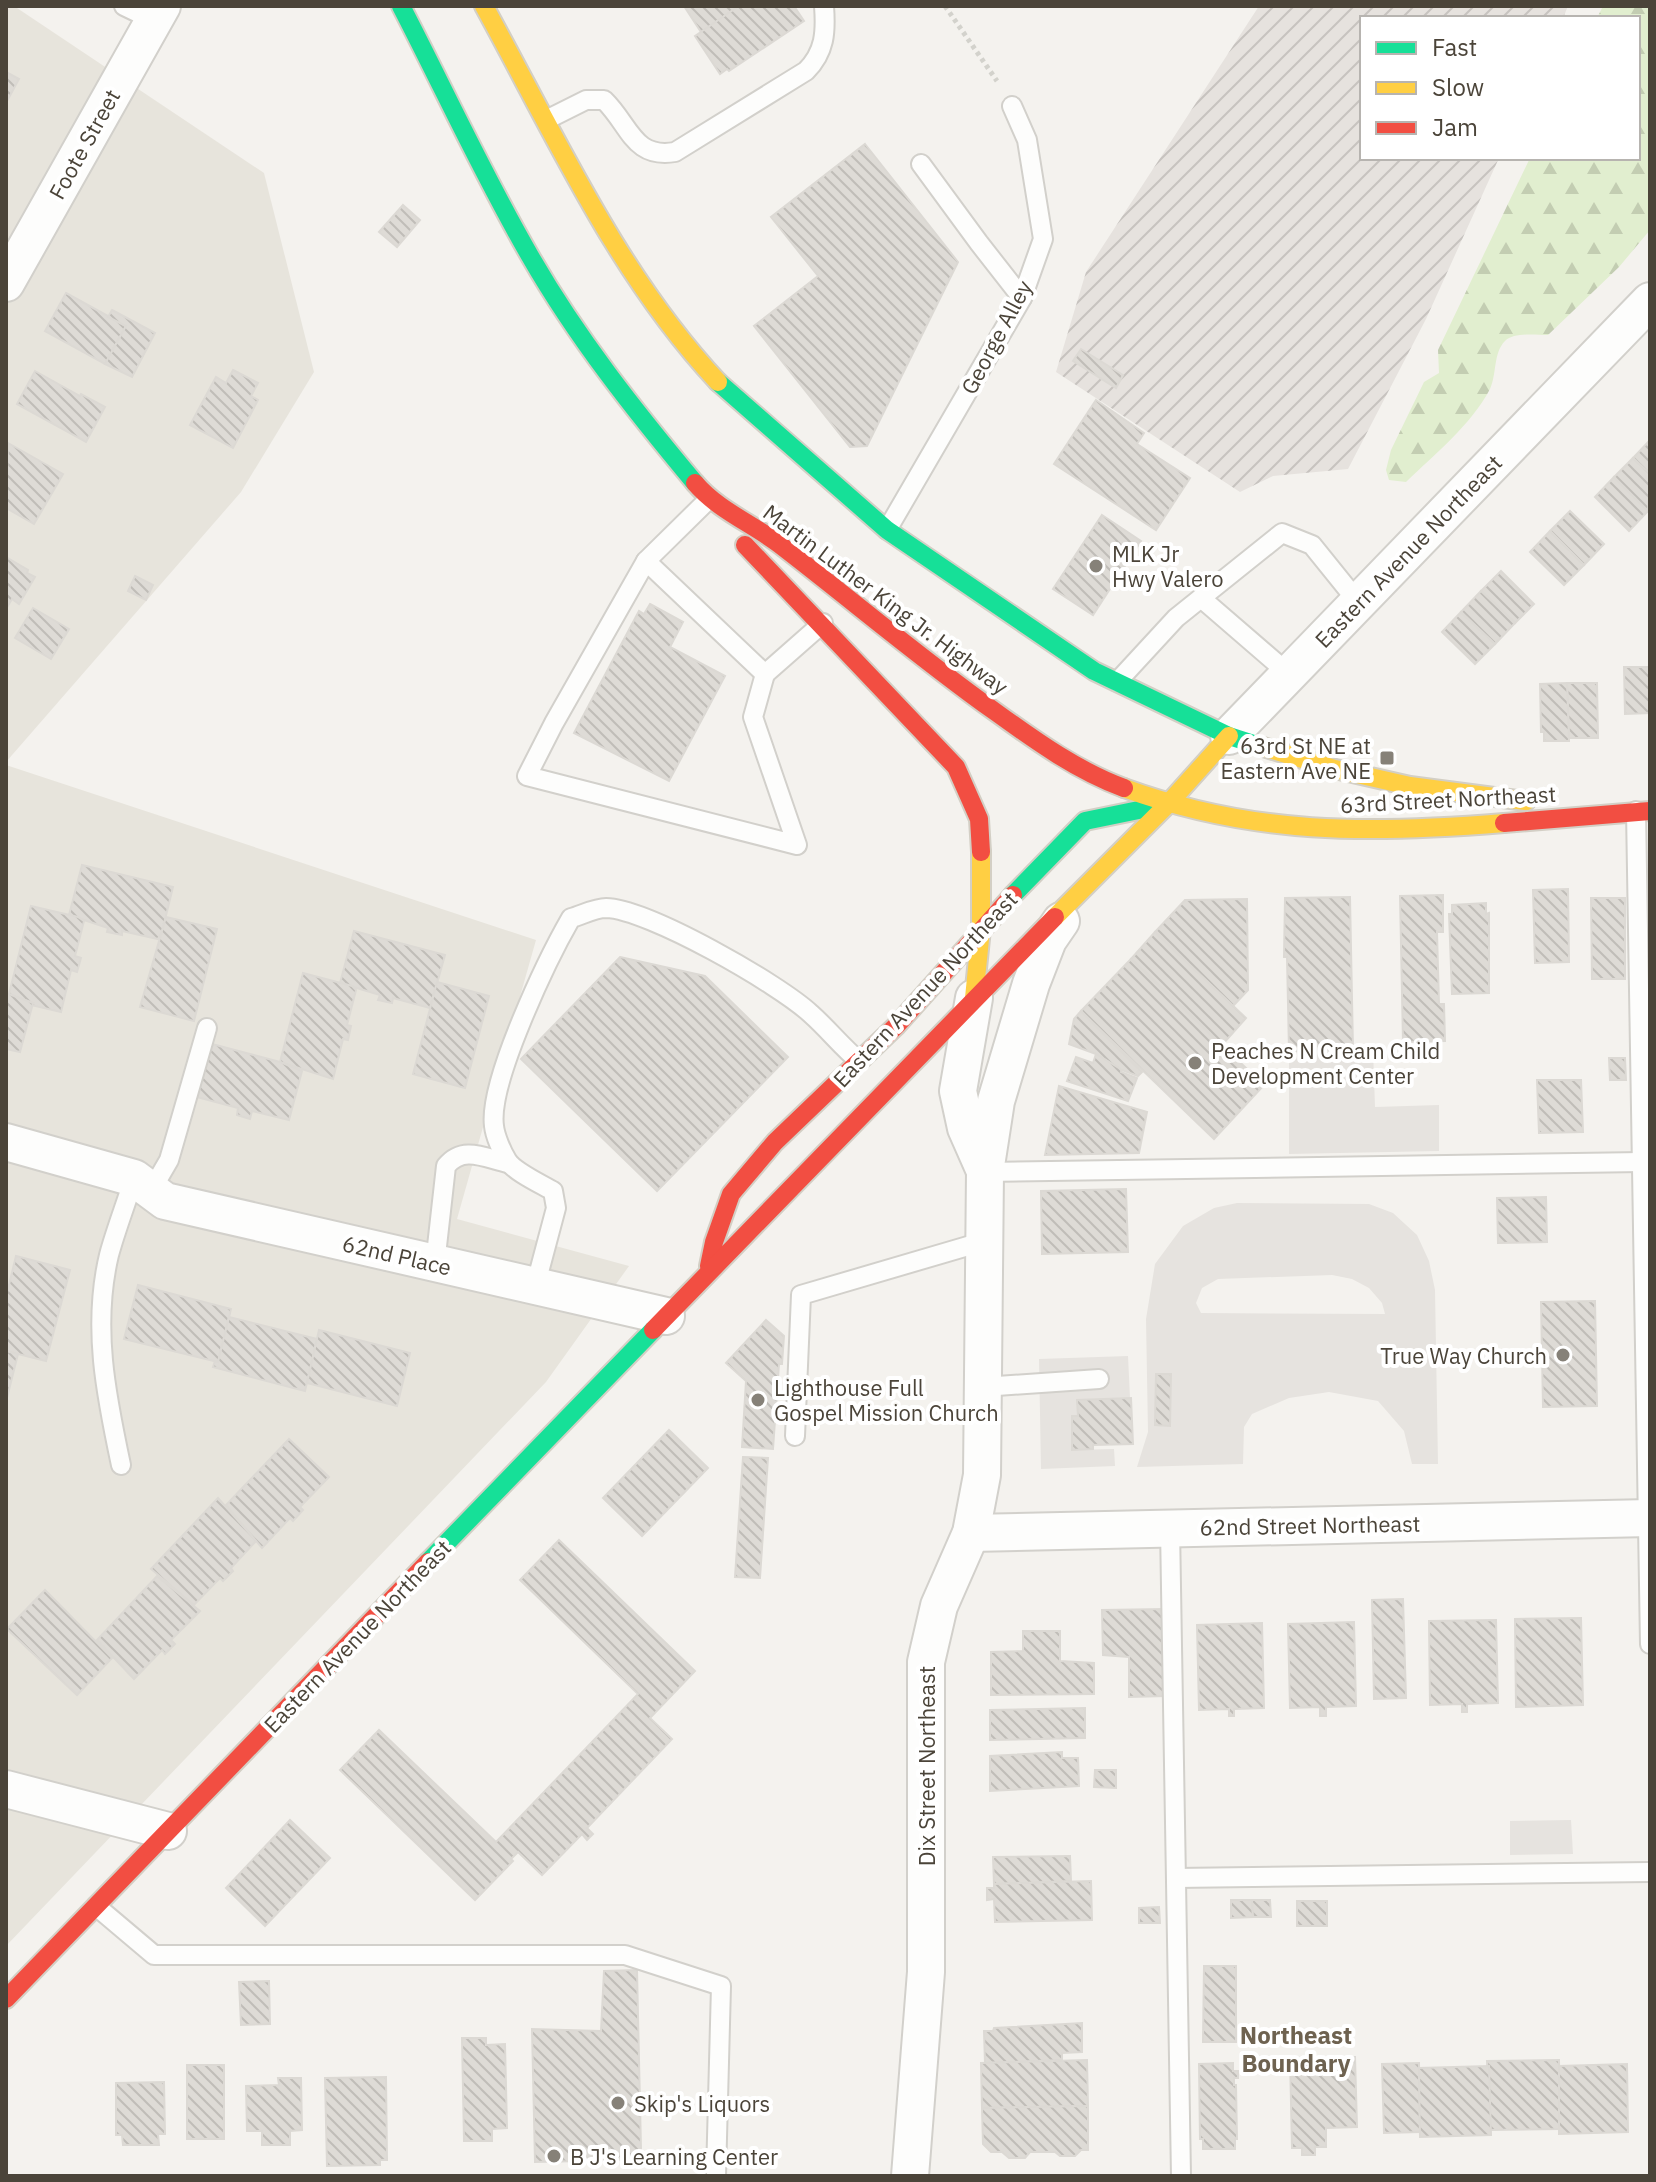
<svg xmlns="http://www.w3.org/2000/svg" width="1656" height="2182" font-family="'IBM Plex Sans',sans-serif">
<defs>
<pattern id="industrial-furrows" width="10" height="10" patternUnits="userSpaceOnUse" patternTransform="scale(2)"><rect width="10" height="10" fill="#e6e2de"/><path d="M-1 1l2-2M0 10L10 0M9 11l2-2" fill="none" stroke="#c7c3bf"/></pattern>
<pattern id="forest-firs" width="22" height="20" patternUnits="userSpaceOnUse" patternTransform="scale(2)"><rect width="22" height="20" fill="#e1eecf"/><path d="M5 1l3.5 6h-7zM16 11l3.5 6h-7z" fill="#c3cdb2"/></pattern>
<pattern id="building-back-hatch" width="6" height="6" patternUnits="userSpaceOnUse" patternTransform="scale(2)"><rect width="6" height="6" fill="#dedbd6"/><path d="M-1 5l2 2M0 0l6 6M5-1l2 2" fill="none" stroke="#c0bdb8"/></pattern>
</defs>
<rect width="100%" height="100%" fill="#f4f2ee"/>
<!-- residential -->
<g fill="#e7e4dc">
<polygon points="6,6 14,6 264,173 314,372 241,492 6,762"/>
<polygon points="6,765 536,940 457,1219 629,1266 546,1382 6,1946"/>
</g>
<!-- industrial -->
<polygon fill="url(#industrial-furrows)" points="1259,6 1568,6 1563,18 1362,18 1362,158 1499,158 1426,319 1348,469 1273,476 1240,492 1056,372 1086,272"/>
<!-- forest -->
<path fill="url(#forest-firs)" d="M 1603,6 L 1650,6 L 1650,230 L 1619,267 L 1548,335 C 1535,335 1514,332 1505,341 C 1493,353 1497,374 1490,389 C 1471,425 1435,454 1406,482 L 1389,480 L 1386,470 L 1391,450 L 1424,382 L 1439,373 L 1438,350 L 1530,158 L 1638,158 L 1638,18 L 1597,18 Z"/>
<!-- parking -->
<g fill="#e6e3df" fill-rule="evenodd">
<polygon points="1373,1049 1375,1107 1439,1105 1439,1151 1289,1154 1289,1051"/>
<path d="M 1237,1203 L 1369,1204 L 1393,1213 L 1417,1235 L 1429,1261 L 1435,1290 L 1438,1464 L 1412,1464 L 1404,1431 L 1378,1401 L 1329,1392 L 1289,1398 L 1252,1414 L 1244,1427 L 1243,1464 L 1137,1467 L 1148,1432 L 1146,1319 L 1155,1264 L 1183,1226 L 1214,1208 ZM 1332,1275 L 1352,1279 L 1369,1288 L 1382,1303 L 1385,1314 L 1201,1313 L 1196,1303 L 1202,1288 L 1218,1279 ZM 1171,1374 L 1170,1425 L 1155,1425 L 1156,1375 Z"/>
<polygon points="1128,1356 1130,1398 1077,1400 1078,1416 1072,1417 1072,1450 1114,1449 1115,1466 1041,1469 1039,1359"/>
<polygon points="1571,1820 1573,1854 1510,1855 1510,1821"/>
</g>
<!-- building -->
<g fill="url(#building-back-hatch)" stroke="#dcd9d4" stroke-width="2">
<polygon points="684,6 739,6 701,32"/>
<polygon points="739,6 794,6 804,21 729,71 727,69 720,74 695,36"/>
<polygon points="6,72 19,79 6,103"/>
<polygon points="865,144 958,262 867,446 850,447 754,326 818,276 771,217"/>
<polygon points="403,205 420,220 397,247 379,232"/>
<polygon points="66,293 126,326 105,364 45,331"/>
<polygon points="112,310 155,333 132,377 105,364 126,326 108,317"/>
<polygon points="1081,349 1123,375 1116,388 1073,361"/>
<polygon points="233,370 258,383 251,396 258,400 233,448 190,425 216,377 226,383"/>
<polygon points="35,371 80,396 81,394 105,407 86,442 17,404"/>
<polygon points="1096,400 1144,433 1137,444 1190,478 1156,530 1054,464"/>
<polygon points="1650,440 1650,474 1633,458"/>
<polygon points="8,443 63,474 34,524 6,508"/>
<polygon points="1633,458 1650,474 1648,511 1614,477"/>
<polygon points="1614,477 1648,511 1629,531 1595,497"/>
<polygon points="1570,511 1604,544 1584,565 1550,531"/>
<polygon points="1102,515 1141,541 1093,615 1053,589"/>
<polygon points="1550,531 1584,565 1564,585 1530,552"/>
<polygon points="6,557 28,570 27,573 35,577 19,604 12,599 6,609"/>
<polygon points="1501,571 1534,604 1515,623 1481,591"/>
<polygon points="135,576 153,585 146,600 128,591"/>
<polygon points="1481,591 1515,623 1495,644 1461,612"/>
<polygon points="650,604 683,622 670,647 725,676 669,781 574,733 639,611 644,614"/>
<polygon points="33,608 69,629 51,659 15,638"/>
<polygon points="1461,612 1495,644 1475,664 1442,632"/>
<polygon points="1624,667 1650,667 1650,713 1625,714"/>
<polygon points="1567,683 1597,683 1598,738 1569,738"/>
<polygon points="1567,683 1569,741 1544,741 1544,732 1541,732 1540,684"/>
<polygon points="82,865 173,887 162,932 158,939 122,931 122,935 107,932 108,928 69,915"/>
<polygon points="1568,889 1569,962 1535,963 1533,890"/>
<polygon points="1443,895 1443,932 1437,932 1439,1004 1444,1004 1445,1041 1403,1042 1400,896"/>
<polygon points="1350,897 1353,1050 1289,1051 1287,957 1284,957 1285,898"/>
<polygon points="1591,898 1625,898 1625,979 1592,979"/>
<polygon points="1247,899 1248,990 1233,1006 1155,932 1185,900"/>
<polygon points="1486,903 1486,914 1489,913 1489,993 1452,994 1449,914 1452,914 1452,905"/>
<polygon points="31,906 78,917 84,921 75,956 81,958 77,972 71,970 61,1012 31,1005 33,1003 9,994"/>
<polygon points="166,917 217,929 194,1021 140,1007"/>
<polygon points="354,931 445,955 430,1008 393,998 392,1003 378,1000 380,995 340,983"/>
<polygon points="1155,932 1246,1018 1222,1045 1131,959"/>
<polygon points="620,957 705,976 788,1057 657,1191 521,1059"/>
<polygon points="1131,959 1264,1085 1214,1139 1081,1011"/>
<polygon points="303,973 352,986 356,990 347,1025 351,1026 348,1040 343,1039 333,1079 280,1062"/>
<polygon points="437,982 489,996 465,1088 413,1074"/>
<polygon points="6,993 33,1003 20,1052 6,1049"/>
<polygon points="1081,1011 1142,1072 1138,1076 1122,1070 1096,1054 1069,1044 1074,1019"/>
<polygon points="212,1044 280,1062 302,1071 289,1120 252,1111 250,1119 237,1115 238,1108 197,1097"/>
<polygon points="1096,1054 1122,1070 1121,1072 1137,1078 1128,1101 1067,1081 1076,1057 1093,1063"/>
<polygon points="1609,1058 1625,1058 1626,1080 1610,1080"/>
<polygon points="1537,1080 1581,1080 1583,1132 1539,1133"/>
<polygon points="1059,1086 1147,1112 1139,1153 1045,1155"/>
<polygon points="1126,1189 1128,1252 1042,1254 1041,1191"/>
<polygon points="1546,1197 1547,1242 1498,1243 1497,1198"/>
<polygon points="16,1256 70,1270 46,1361 6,1351 6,1297"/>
<polygon points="138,1285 231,1309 218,1362 124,1339"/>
<polygon points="1595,1301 1597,1406 1543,1407 1541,1302"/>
<polygon points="229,1317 317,1339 305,1391 213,1367 215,1361 218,1362"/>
<polygon points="766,1320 784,1336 782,1364 779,1364 773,1449 742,1447 746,1381 726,1363"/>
<polygon points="319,1330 410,1353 397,1406 307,1383"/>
<polygon points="6,1351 18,1354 6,1402"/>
<polygon points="1156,1374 1171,1374 1170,1426 1155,1425"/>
<polygon points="1131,1398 1133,1444 1093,1445 1093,1449 1072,1450 1072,1416 1078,1416 1077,1400"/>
<polygon points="669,1430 708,1468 642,1536 603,1498"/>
<polygon points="289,1439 329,1477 300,1507 303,1510 293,1521 290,1518 262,1548 226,1505"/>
<polygon points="743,1457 768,1458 760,1578 735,1577"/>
<polygon points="218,1498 256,1541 231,1568 233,1571 223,1581 220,1578 194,1605 151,1569"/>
<polygon points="559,1540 695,1671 650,1718 672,1739 587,1828 593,1834 587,1840 582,1834 542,1875 518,1852 511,1859 513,1861 475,1900 340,1770 379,1730 496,1842 638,1694 520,1580"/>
<polygon points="157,1576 200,1611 171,1640 175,1644 165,1654 162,1650 134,1679 97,1640"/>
<polygon points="45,1590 112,1658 77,1695 7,1629"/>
<polygon points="1403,1599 1406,1698 1374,1699 1372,1600"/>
<polygon points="1165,1609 1166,1696 1129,1697 1129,1657 1103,1655 1102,1610"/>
<polygon points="1581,1618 1583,1705 1516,1707 1515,1619"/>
<polygon points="1496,1620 1498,1703 1467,1704 1467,1712 1462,1712 1462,1704 1430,1705 1429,1621"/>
<polygon points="1354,1622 1356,1706 1326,1707 1326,1716 1320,1716 1320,1707 1290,1708 1288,1624"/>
<polygon points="1262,1623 1264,1708 1234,1709 1234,1716 1229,1716 1229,1709 1199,1710 1197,1625"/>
<polygon points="1023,1631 1060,1631 1060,1661 1094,1663 1094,1694 991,1695 991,1652 1023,1651"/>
<polygon points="1085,1708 1085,1738 990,1740 990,1710"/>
<polygon points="1062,1752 1062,1758 1078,1758 1079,1786 990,1791 990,1756"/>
<polygon points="1095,1770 1116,1770 1116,1788 1094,1787"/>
<polygon points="290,1820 330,1858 265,1926 226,1888"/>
<polygon points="1070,1856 1071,1881 994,1884 993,1857"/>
<polygon points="1091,1881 1092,1920 995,1922 994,1899 987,1900 987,1888 994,1888 994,1884"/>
<polygon points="1231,1900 1252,1900 1253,1917 1231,1918"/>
<polygon points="1252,1900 1270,1900 1271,1917 1253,1917"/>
<rect x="1297" y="1901" width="30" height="25"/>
<polygon points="1159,1907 1160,1923 1139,1923 1139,1908"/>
<polygon points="1204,1966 1236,1966 1236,2042 1203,2042"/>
<polygon points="637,1970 641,2149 639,2156 631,2160 535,2162 532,2029 601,2031 604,1971"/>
<polygon points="269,1981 270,2024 241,2025 239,1982"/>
<polygon points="1082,2023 1082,2052 1062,2053 1062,2060 985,2063 984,2031 993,2031 994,2028"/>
<polygon points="462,2038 486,2038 486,2045 505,2044 507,2128 492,2129 492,2141 464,2141"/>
<polygon points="1355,2057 1357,2127 1326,2128 1326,2147 1315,2147 1315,2155 1302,2155 1302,2148 1292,2148 1290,2058"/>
<polygon points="1087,2060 1088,2106 982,2108 981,2063"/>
<polygon points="1559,2060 1560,2129 1490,2130 1487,2061"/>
<polygon points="1233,2063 1233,2071 1238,2071 1238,2078 1234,2078 1234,2085 1236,2085 1237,2139 1235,2139 1235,2149 1203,2149 1203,2139 1200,2139 1199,2064"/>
<polygon points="1419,2063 1420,2132 1384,2133 1382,2064"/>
<polygon points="1627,2064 1628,2132 1559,2134 1559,2066"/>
<rect x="187" y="2065" width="37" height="74"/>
<polygon points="1489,2066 1491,2135 1420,2137 1419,2068"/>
<polygon points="386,2077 387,2160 380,2160 380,2165 327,2166 325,2078"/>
<polygon points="278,2078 301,2078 302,2130 290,2131 290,2145 262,2145 262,2131 247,2131 246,2086 279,2085"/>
<polygon points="164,2082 165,2134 158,2134 159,2145 123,2145 122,2135 116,2135 116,2083"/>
<polygon points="1088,2106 1088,2150 1081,2150 1075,2156 1060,2156 1055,2152 1030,2152 1025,2158 1009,2158 1002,2152 991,2152 983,2144 982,2108"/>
</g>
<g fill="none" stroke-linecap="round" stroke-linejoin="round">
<!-- lane casing -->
<g stroke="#d2d0cb" stroke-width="22">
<g id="lane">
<polyline points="124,6 153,20"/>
<path d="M 546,120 L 586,100 L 604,100 C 630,125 633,159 675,152 L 806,71 C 825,52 826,32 824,6"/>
<polyline points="921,164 979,243 1022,298"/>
<polyline points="709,499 646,561 765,674 823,623"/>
<polyline points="887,530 1022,298 1043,239 1027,140 1012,106"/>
<polyline points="646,561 554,723 527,776 797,845 753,717 765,674"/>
<polyline points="1201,598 1289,674"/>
<polyline points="1117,682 1176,618 1282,533 1312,545 1358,602"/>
<polyline points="1636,811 1650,1644"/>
<polyline points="985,1172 1642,1162"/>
<polyline points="151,1191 169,1160 207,1028"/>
<path d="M 435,1264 L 446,1166 C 463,1145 485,1158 508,1163"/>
<path d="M 535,1287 L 556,1208 L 553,1191 C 541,1184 513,1171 507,1160 C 502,1152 495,1136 494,1126 C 488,1082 548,958 571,918 C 582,915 595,908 606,908 C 648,909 779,984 811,1014 C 828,1029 842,1047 859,1061"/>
<polyline points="983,1387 1099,1379"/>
<polyline points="795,1436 801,1295 985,1241"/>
<path d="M 121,1465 C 106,1395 92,1326 109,1255 C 116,1229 126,1204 134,1178"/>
<polyline points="1170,1528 1181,2176"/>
<polyline points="1176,1878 1650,1872"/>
<polyline points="96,1906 154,1955 625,1955 721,1986 716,2176"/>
</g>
</g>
<!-- street casing -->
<g stroke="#d2d0cb" stroke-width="40">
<g id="street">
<polyline points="6,283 162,6"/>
<polyline points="1229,736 1650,301"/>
<polyline points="974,998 958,1091 966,1128 985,1171"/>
<polyline points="6,1142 134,1178 165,1201 666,1316"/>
<polyline points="971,1533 1650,1518"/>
<polyline points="6,1789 168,1831"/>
<polyline points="910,2176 926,1972 926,1662 939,1606 971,1533 982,1475 985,1172 996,1101 1031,984 1048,940 1061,921"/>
</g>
</g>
<!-- fast casing -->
<g stroke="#d3cfc5" stroke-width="22">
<g id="fast">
<path d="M 401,6 C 444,89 483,175 530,256 C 577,338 635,411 695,483"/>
<polyline points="718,382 887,530 1094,671 1229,736 1260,746"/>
<polyline points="1013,895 1085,821 1168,804"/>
<polyline points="428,1562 653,1330"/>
</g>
</g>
<!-- slow casing -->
<g stroke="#d3cfc5" stroke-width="22">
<g id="slow">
<path d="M 484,6 C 555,135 617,274 718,382"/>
<polyline points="1260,746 1335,769 1410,786 1526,801"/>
<path d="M 1124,788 C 1253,835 1369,834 1504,823"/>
<polyline points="1055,917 1168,804 1229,736"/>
<polyline points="974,998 981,929 981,852"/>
</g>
</g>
<!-- jam casing -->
<g stroke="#d3cfc5" stroke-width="22">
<g id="jam">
<path d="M 695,483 C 718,510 751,523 779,544 C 852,600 922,660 997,713 C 1037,742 1078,771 1124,788"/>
<polyline points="745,545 956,767 979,819 981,852"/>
<polyline points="1504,823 1650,811"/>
<polyline points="709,1266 714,1242 731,1194 775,1142 897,1025 1013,895"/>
<polyline points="653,1330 1055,917"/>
<polyline points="6,1999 428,1562"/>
</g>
</g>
<!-- path -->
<polyline stroke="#d3d2cc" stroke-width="5" stroke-dasharray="4 4" stroke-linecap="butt" points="945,6 997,81"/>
<!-- lane -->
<use href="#lane" stroke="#fdfdfc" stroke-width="18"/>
<!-- street -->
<use href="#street" stroke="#fdfdfc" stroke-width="36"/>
<!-- fast -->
<use href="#fast" stroke="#16e098" stroke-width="18"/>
<!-- slow -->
<use href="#slow" stroke="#ffcf43" stroke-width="18"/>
<!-- jam -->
<use href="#jam" stroke="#f24e42" stroke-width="18"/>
</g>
<!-- markers -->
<g fill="#868178" stroke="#fff" stroke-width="3">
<circle cx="1096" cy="566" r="8"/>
<rect x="1379" y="750" width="16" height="16" rx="4"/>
<circle cx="1195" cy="1063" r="8"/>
<circle cx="1563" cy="1355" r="8"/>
<circle cx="758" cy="1400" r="8"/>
<circle cx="618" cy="2103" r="8"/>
<circle cx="554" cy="2156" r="8"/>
</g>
<g text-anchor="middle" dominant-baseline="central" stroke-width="8" stroke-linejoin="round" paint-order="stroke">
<!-- street labels -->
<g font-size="22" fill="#4b4439" stroke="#fff">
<text transform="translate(84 144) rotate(-61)">Foote Street</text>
<text transform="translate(996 337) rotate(-62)">George Alley</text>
<text transform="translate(1408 551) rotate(-46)">Eastern Avenue Northeast</text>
<text transform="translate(886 599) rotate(37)">Martin Luther King Jr. Highway</text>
<text transform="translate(1448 799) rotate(-3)">63rd Street Northeast</text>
<text transform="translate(925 989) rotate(-47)">Eastern Avenue Northeast</text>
<text transform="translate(397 1255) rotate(13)">62nd Place</text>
<text transform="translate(1310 1525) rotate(-1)">62nd Street Northeast</text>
<text transform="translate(357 1636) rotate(-46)">Eastern Avenue Northeast</text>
<text transform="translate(926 1766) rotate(-90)">Dix Street Northeast</text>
</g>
<!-- poi labels -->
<g font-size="22" fill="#4b4439" stroke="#fff" text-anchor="start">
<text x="1112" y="553">MLK Jr<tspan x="1112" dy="25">Hwy Valero</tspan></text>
<text x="1371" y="745" text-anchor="end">63rd St NE at<tspan x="1371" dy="25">Eastern Ave NE</tspan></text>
<text x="1211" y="1050">Peaches N Cream Child<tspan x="1211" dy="25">Development Center</tspan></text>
<text x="1547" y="1355" text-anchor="end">True Way Church</text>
<text x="774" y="1387">Lighthouse Full<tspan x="774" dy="25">Gospel Mission Church</tspan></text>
<text x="634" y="2103">Skip's Liquors</text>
<text x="570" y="2156">B J's Learning Center</text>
</g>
<!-- neighbourhood labels -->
<g font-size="24" font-weight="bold" fill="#6e6250" stroke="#fff">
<text x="1296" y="2035">Northeast<tspan x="1296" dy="28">Boundary</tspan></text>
</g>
</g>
<!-- border -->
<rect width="1656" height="2182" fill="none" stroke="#4b4439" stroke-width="16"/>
<!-- legend -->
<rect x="1360" y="16" width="280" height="144" fill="#ffffff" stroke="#b7b4b0" stroke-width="2"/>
<rect x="1376" y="42" width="40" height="12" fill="#16e098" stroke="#b7b4b0" stroke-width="2"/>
<text x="1432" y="56" font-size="24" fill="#4b4439">Fast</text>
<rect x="1376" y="82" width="40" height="12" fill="#ffcf43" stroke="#b7b4b0" stroke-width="2"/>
<text x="1432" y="96" font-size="24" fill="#4b4439">Slow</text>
<rect x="1376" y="122" width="40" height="12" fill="#f24e42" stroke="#b7b4b0" stroke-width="2"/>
<text x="1432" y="136" font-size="24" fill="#4b4439">Jam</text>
</svg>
